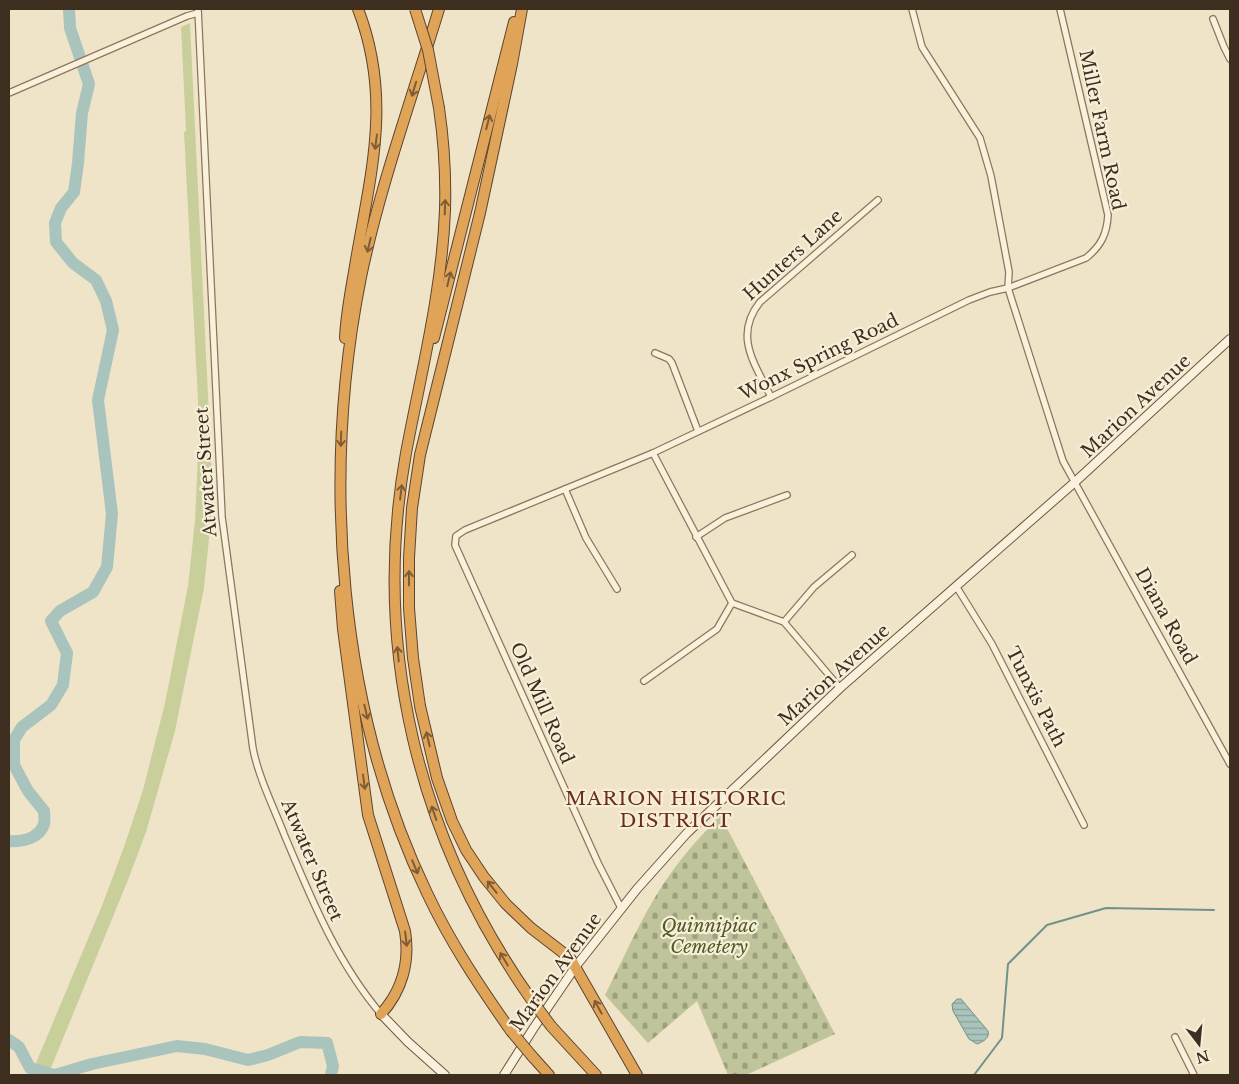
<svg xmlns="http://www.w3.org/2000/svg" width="1239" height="1084" font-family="'Libre Baskerville',serif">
<defs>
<pattern id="cemetery-stones" width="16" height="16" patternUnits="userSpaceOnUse" patternTransform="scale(1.25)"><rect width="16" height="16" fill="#bfc49a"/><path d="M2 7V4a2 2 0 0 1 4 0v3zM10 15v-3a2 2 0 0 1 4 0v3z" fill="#9ca07d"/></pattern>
<pattern id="water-rules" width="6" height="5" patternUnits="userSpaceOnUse" patternTransform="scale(1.25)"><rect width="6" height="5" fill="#a9c4bc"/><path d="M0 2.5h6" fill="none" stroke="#8ba098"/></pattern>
</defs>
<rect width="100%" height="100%" fill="#f0e4c8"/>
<!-- cemetery -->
<path fill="url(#cemetery-stones)" d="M 720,815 L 835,1034 L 746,1075 L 728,1075 L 697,1001 L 648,1043 L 605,995 C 628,950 648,901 680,861 C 692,845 707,830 720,815 Z"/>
<!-- green -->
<polygon fill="#c9cf9b" points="190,23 213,499 204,588 175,731 146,832 128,880 48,1075 31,1075 103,903 124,847 143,790 165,703 188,586 195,520 198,455 198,401 184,132 186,131 181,27"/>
<!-- water -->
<path fill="url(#water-rules)" stroke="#6f938a" d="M 957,999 L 961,999 L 988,1031 C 990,1038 983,1042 977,1044 L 969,1039 L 953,1011 L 952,1004 Z"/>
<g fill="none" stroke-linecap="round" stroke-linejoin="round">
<!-- stream -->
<polyline stroke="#6f938a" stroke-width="2" points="974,1075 1002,1038 1008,964 1047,925 1106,908 1214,910"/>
<!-- river -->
<g stroke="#a9c4bc" stroke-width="12">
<path d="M 9,841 C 22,842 39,839 44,824 C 45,820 44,814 44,811 L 28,791 L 14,765 L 14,740 L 22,727 L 51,705 L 63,685 L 67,653 L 51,621 L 60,611 L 93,592 L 107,567 L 112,514 L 98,400 L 113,330 L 106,301 L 96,280 L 73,263 L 56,242 L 55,223 L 61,208 L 74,192 L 78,163 L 82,113 L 89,84 L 70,28 L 69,9"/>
<polyline points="9,1040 19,1047 30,1068 54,1075"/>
<polyline points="55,1075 92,1064 177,1046 205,1049 248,1060 268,1055 300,1042 327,1043 333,1066 331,1075"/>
</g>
<!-- street casing -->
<g stroke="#8d765c" stroke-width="8">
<g id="street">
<path d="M 198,9 L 222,517 L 253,749 C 259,778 273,806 284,834 C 311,898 336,961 381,1014"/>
<polyline points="912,9 922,47 980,138 991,176 1009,272 1008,288 1063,461 1230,764"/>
<polyline points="1213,19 1224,47 1230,59"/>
<polyline points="9,93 187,16 198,13"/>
<polyline points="655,353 669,359 672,363 698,431"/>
<path d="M 771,397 C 755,364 733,336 760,302 L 878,200"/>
<polyline points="653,453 732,603 784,622 840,688"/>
<polyline points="565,489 586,538 617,589"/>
<polyline points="696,537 725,518 787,495"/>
<polyline points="956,586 992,644 1084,825"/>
<polyline points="784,622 814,587 852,555"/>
<polyline points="644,681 717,629 732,603"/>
<path d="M 621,908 L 598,863 L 455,545 L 456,536 L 465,530 L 653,453 L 771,397 L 969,300 L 990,292 L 1008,288 L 1086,258 C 1101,246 1107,234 1108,215 L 1060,9"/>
<polyline points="1175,1037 1194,1075"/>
</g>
</g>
<!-- secondary casing -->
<g stroke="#6f573f" stroke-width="10">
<g id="secondary">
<polyline points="381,1014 408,1042 445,1075"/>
<polyline points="504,1075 533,1029 576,966 637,889 687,833 840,688 1075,482 1230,339"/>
</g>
</g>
<!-- highway casing -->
<g stroke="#5b4430" stroke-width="12">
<g id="highway">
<path d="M 439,9 C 412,98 380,186 361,277 C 321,477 338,708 427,893 C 450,942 480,987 511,1031"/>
<polyline points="522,9 512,64 480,213 420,455 412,508 409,558 409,608 413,658 420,706 437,778 452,821 466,850 484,877 506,904 531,928 570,958 637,1075"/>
<path d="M 439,108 C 444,142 446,176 445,210 C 442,292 421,373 406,453 C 371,647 418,839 531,999"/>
<path d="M 345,338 C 346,314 351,290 355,266 C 370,175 393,100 358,9"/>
<polyline points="434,338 514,22"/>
<path d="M 340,591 L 343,629 L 368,815 L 405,931 C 410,962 402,991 381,1014"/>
<polyline points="551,1026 596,1075"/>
<polyline points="532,1056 549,1075"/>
</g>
</g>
<!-- street -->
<use href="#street" stroke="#faf1dc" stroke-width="5.5"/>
<!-- secondary -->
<use href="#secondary" stroke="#faf1dc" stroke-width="8"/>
<!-- highway -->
<use href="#highway" stroke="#e0a458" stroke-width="10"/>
<!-- highway-bridge casing -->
<g stroke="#5b4430" stroke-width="12" stroke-linecap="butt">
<g id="highway-bridge">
<polyline points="415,9 428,50 439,108"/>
<polyline points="531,999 551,1026"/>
<polyline points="511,1031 532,1056"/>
</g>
</g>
<!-- highway-bridge -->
<use href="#highway-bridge" stroke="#e0a458" stroke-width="10"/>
</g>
<!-- one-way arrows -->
<defs><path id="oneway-shaft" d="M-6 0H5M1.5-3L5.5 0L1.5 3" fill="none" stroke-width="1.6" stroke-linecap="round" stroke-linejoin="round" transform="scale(1.25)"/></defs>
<g stroke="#7e5d36">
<use href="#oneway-shaft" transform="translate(414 89) rotate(107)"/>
<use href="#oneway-shaft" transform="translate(488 122) rotate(-76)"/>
<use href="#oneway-shaft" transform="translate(376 142) rotate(97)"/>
<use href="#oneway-shaft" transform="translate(445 207) rotate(-88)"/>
<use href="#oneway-shaft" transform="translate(369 245) rotate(103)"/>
<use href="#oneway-shaft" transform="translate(449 279) rotate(-76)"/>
<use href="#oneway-shaft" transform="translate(341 439) rotate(92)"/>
<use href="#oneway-shaft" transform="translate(401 492) rotate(-83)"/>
<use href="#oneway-shaft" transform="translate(409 578) rotate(-90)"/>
<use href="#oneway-shaft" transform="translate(398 654) rotate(-96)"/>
<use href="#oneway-shaft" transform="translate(366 712) rotate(77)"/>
<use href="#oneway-shaft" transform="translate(428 739) rotate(-103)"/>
<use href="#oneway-shaft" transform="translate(364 782) rotate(82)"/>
<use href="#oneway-shaft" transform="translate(434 813) rotate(-109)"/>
<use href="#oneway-shaft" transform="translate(415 867) rotate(67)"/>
<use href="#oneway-shaft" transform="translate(492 887) rotate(-128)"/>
<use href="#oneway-shaft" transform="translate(406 939) rotate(83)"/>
<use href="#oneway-shaft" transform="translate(504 959) rotate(-121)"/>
<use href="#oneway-shaft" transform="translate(598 1007) rotate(-119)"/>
</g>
<g text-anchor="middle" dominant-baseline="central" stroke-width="4.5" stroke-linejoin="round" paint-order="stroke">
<!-- street labels -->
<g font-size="18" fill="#3d2e20" stroke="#f7eed8">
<text transform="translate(1102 130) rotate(78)">Miller Farm Road</text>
<text transform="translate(793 255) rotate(-42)">Hunters Lane</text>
<text transform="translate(819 357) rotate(-26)">Wonx Spring Road</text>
<text transform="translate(1136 406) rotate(-43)">Marion Avenue</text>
<text transform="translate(206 472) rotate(-94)">Atwater Street</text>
<text transform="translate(1166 616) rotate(61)">Diana Road</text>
<text transform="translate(834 675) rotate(-42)">Marion Avenue</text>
<text transform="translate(1036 697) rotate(63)">Tunxis Path</text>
<text transform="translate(542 703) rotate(66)">Old Mill Road</text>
<text transform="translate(312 860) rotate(67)">Atwater Street</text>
<text transform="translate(556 972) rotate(-54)">Marion Avenue</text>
</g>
<!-- park labels -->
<g font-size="18" font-style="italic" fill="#4d5a26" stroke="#f7eed8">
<text x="709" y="926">Quinnipiac<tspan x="709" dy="21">Cemetery</tspan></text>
</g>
<!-- neighbourhood labels -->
<g font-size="19" letter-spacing="1" fill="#6b2e1e" stroke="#f7eed8">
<text x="676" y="798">MARION HISTORIC<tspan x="676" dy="22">DISTRICT</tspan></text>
</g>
</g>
<!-- border -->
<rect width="1239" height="1084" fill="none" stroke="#3d2e20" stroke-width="20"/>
<!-- north arrow -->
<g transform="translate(1199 1044) rotate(164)" stroke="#f7eed8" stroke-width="4" paint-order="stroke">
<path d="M0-4L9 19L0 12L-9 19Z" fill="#3d2e20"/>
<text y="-8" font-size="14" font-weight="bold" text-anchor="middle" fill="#3d2e20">N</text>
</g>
</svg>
